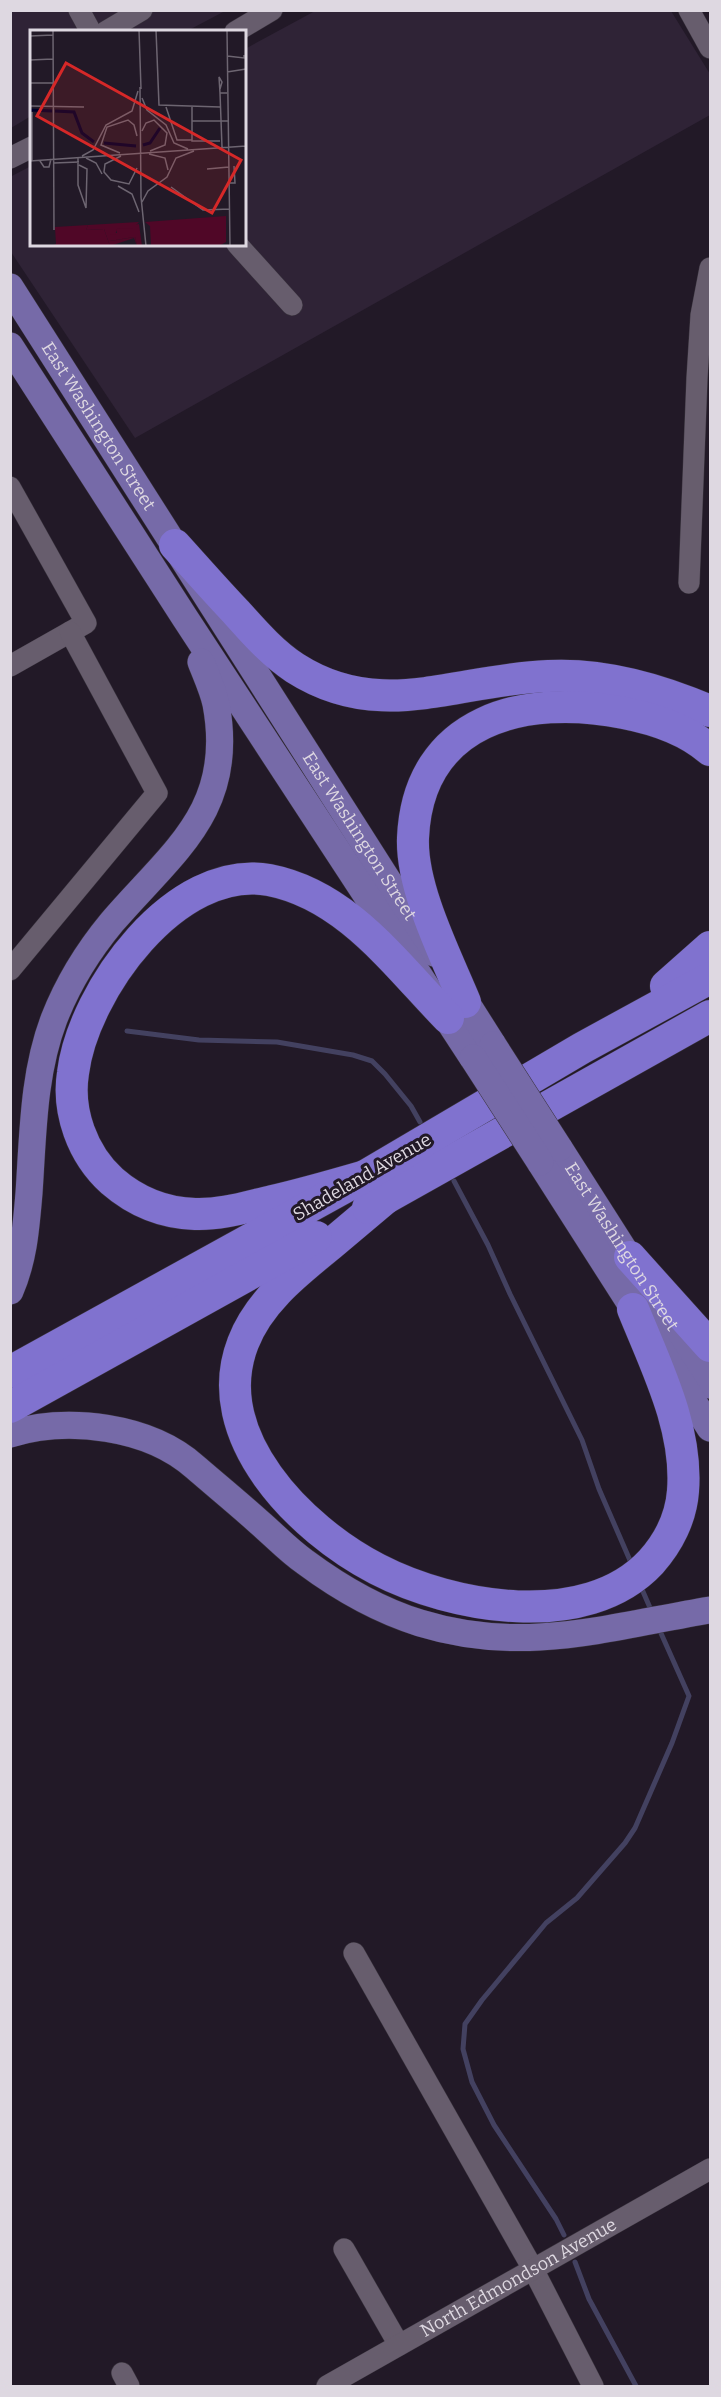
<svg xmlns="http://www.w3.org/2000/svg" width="721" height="2397" font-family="Bitter,serif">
<rect width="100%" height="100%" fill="#221927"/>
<!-- built -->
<g fill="#2f2336">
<polygon points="11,11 225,11 187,31 32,32 31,116 11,128"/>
<polygon points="315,11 671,11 710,74 710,115 135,438 11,252 10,177 31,166 32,244 244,244 245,49"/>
</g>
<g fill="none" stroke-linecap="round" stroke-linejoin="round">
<!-- stream -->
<g stroke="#434160" stroke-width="5">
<polyline points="127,1031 199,1040 277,1042 353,1055 372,1061 385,1074 411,1106 420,1122"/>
<polyline points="454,1181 488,1245 510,1294 582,1440 599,1489 632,1565"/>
<polyline points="641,1587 651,1610"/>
<polyline points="564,2235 556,2219 494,2125 472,2082 463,2049 465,2024 482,2000 546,1923 577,1898 625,1843 635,1828 672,1743 689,1696 660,1631"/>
<polyline points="575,2262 589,2299 636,2386"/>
</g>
<!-- minor casing -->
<g stroke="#39333d" stroke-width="22">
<g id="minor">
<polyline points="79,10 91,32"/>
<polyline points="689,10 710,48"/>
<polyline points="105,32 142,10"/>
<polyline points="235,32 272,10"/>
<polyline points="10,158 32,147"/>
<polyline points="237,244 292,305"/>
<polyline points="10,487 86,623 10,666"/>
<polyline points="689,583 697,378 701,315 710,268"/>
<polyline points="10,970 157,793 70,632"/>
<polyline points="354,1953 533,2269 593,2386"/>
<polyline points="344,2249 399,2345"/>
<polyline points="122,2373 129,2386"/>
<path id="s1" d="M 327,2386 L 710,2169"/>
</g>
</g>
<!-- major casing -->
<g stroke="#39333d" stroke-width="28">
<g id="major">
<path id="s2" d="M 10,287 L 434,953"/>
<polyline points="10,346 185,618 473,1058"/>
<polyline points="455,985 493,1045"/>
<path id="s3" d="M 559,1148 L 710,1385"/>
<polyline points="540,1162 710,1428"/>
<path d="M 10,1291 C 24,1259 26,1227 29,1193 C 33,1135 33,1074 54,1019 C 68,983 88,951 112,922 C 173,851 236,810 216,704 C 213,690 206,675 201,662"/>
<path d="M 10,1434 C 68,1416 149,1426 195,1467 C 217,1486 239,1504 260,1523 C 275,1536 289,1551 305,1562 C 340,1588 378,1610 420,1623 C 524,1655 608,1627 710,1610"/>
</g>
</g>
<!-- highway casing -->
<g stroke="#39333d" stroke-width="33">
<g id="highway">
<path d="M 175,545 C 195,567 215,590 236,612 C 254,632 272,653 295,668 C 381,723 457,679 548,676 C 604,673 659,689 710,711"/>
<polyline points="666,986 710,947"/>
<path d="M 465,1002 C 446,956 411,888 413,838 C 418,719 525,693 624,713 C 655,719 686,729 710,750"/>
<path d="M 365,1176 C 334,1185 303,1194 272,1201 C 246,1207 221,1215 195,1214 C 163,1213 135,1201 112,1181 C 82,1154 67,1111 73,1073 C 83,991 176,863 269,880 C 347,895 396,965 448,1018"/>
<path d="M 387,1197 C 368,1213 349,1229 330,1245 C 297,1272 259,1301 243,1343 C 207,1436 300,1529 377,1569 C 452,1608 586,1632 651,1562 C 668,1543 681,1518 683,1491 C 688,1428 656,1366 633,1309"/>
<polyline points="368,1208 710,1016"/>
<polyline points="630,1257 710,1346"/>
<polyline points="10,1372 365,1176 582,1048 710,978"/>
<polyline points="10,1407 316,1237"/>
</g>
</g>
<!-- minor -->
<use href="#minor" stroke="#675d6d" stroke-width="21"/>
<!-- major -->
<use href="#major" stroke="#766aa8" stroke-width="27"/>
<!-- highway -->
<use href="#highway" stroke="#8072cf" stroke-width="32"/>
<!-- major-bridge casing -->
<g stroke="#39333d" stroke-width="28" stroke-linecap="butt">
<g id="major-bridge">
<polyline points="493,1045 559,1148"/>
<polyline points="473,1058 540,1162"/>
</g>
</g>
<!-- major-bridge -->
<use href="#major-bridge" stroke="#766aa8" stroke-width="27"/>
</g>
<g text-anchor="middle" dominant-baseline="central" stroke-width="6" stroke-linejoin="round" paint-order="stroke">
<!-- street labels -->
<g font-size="18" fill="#ded8e1" stroke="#221927">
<text stroke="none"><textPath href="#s2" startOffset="165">East Washington Street</textPath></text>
<text stroke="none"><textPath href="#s2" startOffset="651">East Washington Street</textPath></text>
<text transform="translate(362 1177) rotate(-30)">Shadeland Avenue</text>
<text stroke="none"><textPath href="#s3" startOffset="117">East Washington Street</textPath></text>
<text stroke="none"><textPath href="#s1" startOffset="220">North Edmondson Avenue</textPath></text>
</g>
</g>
<!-- overview -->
<g transform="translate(30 30)">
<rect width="216" height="216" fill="#221927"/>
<path d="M 109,194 L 112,216 L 107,216 L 105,207 L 80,211 L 80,203 L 87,203 L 86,199 ZM 58,195 L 56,200 L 74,199 L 80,216 L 22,216 L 26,214 L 25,197 Z" fill="#500727"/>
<path d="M 196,186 L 196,212 L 189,216 L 121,216 L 120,196 L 115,192 ZM 109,192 L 103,198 L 87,199 L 85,205 L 80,204 L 80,211 L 105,207 L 107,216 L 104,208 L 80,216 L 74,199 L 56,200 L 58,195 Z" fill="#500727"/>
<path fill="none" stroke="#000029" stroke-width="3" d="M 0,80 L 22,81M 25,81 L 44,82 L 52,103 L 64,112M 74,113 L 106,116M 113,115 L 120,113 L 130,98"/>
<path fill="none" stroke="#6d6571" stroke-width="1.5" d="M 23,0 L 24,200M 109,0 L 111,59M 126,0 L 129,75 L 190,77M 197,0 L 200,216M 0,6 L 23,5M 197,26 L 214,28 L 214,25M 0,30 L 23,29M 197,42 L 216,39M 0,53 L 23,53M 110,57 L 111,167 L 116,216M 190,59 L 192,52 L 189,47 L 190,63M 112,68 L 117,80 L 136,95 L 144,113 L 158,119M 0,76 L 54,77M 136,77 L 147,110 L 162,110M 162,77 L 162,91 L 198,91M 2,82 L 2,131M 162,91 L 162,111 L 190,111M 216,100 L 216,123M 112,101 L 116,93 L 124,90 L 137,103 L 135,115 L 120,121M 192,117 L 190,63 L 197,63M 90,123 L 71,115 L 77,97 L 98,90 L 104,95 L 107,106M 119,124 L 135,128 L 138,140M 52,126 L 63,120 L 76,95 L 102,81 L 108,61M 91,126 L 75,134 L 74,142 L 81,150 L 99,154 L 107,138M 48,128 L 48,155 L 56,178 L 57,139 L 49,135M 56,128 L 66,133 L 72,144M 0,131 L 216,116M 10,131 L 14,137 L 19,137 L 21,129M 24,133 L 49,132M 177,139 L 199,137M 199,153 L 205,153 L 204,136M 88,156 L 102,164 L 109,182M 141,157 L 173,180 L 200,179M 112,172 L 118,161 L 137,147 L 146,128 L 164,121"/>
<path fill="#d62828" fill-opacity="0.15" stroke="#d62828" stroke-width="3" d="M 36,33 L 211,130 L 182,183 L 7,86 Z"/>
<rect width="216" height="216" fill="none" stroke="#ded8e1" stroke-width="3"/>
</g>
<!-- border -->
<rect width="721" height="2397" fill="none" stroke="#ded8e1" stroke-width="24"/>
</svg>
